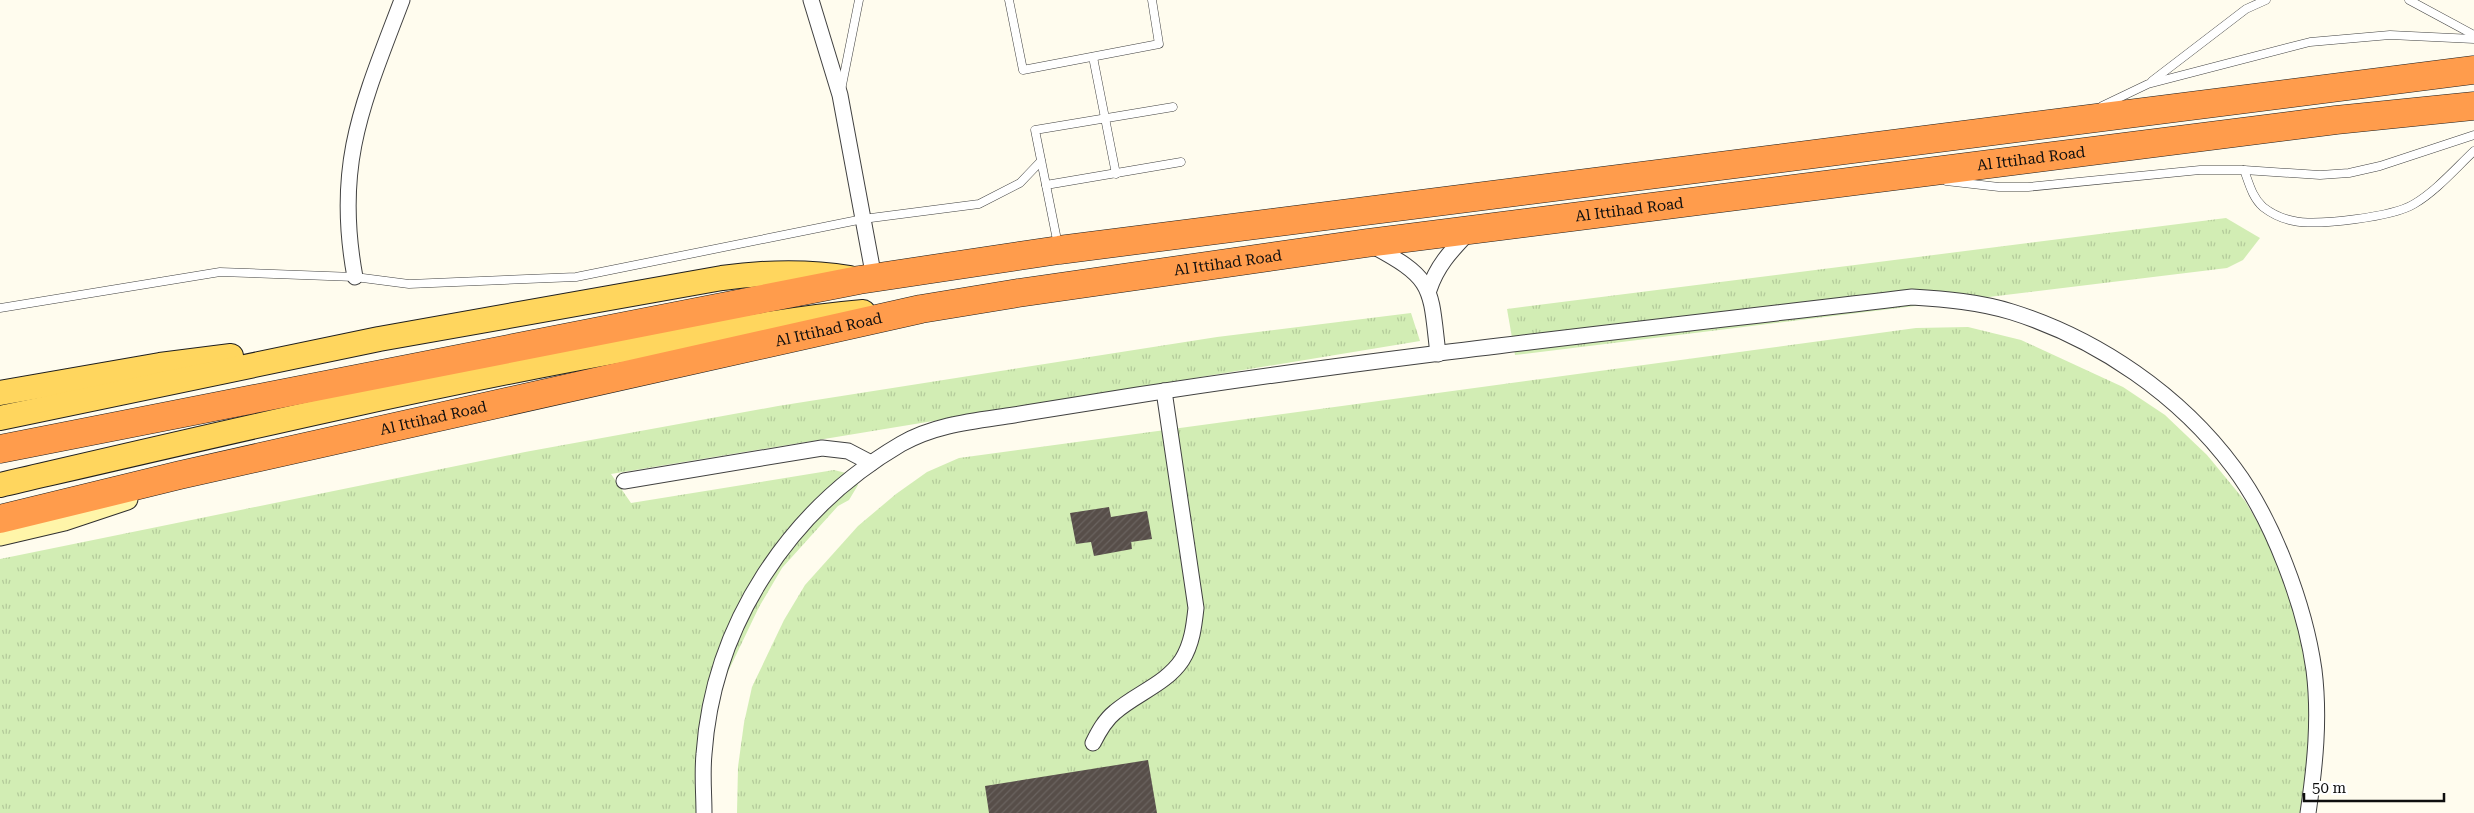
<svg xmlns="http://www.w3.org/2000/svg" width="2474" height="813" font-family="'Roboto Serif',serif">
<defs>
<pattern id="grass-tufts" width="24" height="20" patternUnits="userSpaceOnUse" patternTransform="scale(1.25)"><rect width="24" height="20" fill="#d2edb4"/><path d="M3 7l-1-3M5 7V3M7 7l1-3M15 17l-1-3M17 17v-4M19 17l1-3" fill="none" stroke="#b3ca9a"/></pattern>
<pattern id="building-hatch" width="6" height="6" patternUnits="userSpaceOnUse" patternTransform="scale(1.25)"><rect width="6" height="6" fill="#574e49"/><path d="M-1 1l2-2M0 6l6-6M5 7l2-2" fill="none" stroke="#6a635f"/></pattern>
</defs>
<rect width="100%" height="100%" fill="#fffcee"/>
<!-- grass -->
<g fill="url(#grass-tufts)">
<polygon points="2226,218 2260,238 2243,260 2227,268 1515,355 1507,309"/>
<polygon points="1411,313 1420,341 611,474 631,503 834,470 850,474 858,485 849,500 838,506 782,568 759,607 725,678 716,718 710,765 709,813 0,813 0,559 525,452 778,406 1217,337"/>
<polygon points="1968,327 2021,340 2123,387 2165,415 2207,455 2245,501 2273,548 2308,650 2312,813 737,813 738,767 744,723 752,687 784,620 805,585 858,526 896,494 927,472 959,458 1916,328"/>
</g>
<!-- building -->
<g fill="url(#building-hatch)">
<polygon points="1109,507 1111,517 1147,511 1152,539 1131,542 1132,549 1094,556 1091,542 1076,544 1070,513"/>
<polygon points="1148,760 1157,813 989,813 985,786"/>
</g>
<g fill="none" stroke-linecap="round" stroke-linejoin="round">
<!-- lane casing -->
<g stroke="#414141" stroke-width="9">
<g id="lane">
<polyline points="1009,0 1023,70 1159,44 1152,0"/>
<polyline points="2409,0 2474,35"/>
<polyline points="1093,57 1116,174"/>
<polyline points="2152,81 2246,9 2266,0"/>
<polyline points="841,90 859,0"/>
<polyline points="2102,106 2148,84 2310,42 2390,35 2474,39"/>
<path d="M 2244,170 C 2249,183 2252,197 2263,207 C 2272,214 2283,219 2294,221 C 2317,226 2393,217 2414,204 C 2436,191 2455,169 2474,151"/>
<polyline points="1946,181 1999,187 2028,187 2200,170 2244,170 2320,175 2349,173 2380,166 2474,135"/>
<polyline points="1046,185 1181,162"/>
<polyline points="1058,245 1035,130 1173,107"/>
<polyline points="0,308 220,272 355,277 409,284 576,277 863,219 979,204 1020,183 1041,161"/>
</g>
</g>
<!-- street casing -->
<g stroke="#414141" stroke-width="17">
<g id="street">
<polyline points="811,0 840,95 874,278"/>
<path d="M 1371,245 C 1435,279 1430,286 1438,354"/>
<path d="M 355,277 C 334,164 363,103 402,0"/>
<path d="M 1429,290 C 1437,265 1452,250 1469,232"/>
<polyline points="624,481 822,448 848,451 871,463"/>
<path d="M 1093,743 C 1099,731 1105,720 1115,712 C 1137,693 1166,684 1182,660 C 1192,644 1194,626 1196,608 L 1164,391"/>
<path d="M 704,813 C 704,794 702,774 704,754 C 713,624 790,509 901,444 C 936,424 975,421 1014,415 C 1055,408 1096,402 1138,395 C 1395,355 1654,328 1912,297 C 1945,299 1980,302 2012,312 C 2098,339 2180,395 2234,468 C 2273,520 2305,606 2314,670 C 2320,718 2315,766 2308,813"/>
</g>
</g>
<!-- secondary casing -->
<g stroke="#303030" stroke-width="23">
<polyline id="secondary" points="0,535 64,520 127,499"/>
</g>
<!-- primary casing -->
<g stroke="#1f1f1f" stroke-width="26">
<g id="primary">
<polyline points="0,393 160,365 231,356"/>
<path d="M 0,418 L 379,339 L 722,278 C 765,272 807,271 850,278"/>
<path d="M 0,485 C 207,437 414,388 623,350 C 703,336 782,319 863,312"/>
</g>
</g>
<!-- highway casing -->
<g stroke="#1f1f1f" stroke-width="29">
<g id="highway">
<polyline points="0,449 859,280 1059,250 2474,70"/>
<path id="s1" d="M 0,519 L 180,475 L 921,309 L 1018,293 L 1367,243 L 2336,120 L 2474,106"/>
</g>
</g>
<!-- lane -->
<use href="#lane" stroke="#fff" stroke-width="8"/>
<!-- street -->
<use href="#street" stroke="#fff" stroke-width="15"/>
<!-- secondary -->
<use href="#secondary" stroke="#fff5a9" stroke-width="21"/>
<!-- primary -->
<use href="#primary" stroke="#ffd65e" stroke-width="24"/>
<!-- highway -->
<use href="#highway" stroke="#ff9c4c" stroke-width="28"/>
</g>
<g text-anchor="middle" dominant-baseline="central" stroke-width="5" stroke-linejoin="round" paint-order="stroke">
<!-- street labels -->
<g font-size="15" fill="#0e0e0e" stroke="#fff">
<text stroke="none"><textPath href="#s1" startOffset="2065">Al Ittihad Road</textPath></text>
<text stroke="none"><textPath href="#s1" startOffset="1660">Al Ittihad Road</textPath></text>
<text stroke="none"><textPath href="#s1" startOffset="1255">Al Ittihad Road</textPath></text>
<text stroke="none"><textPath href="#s1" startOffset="850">Al Ittihad Road</textPath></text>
<text stroke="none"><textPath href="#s1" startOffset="445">Al Ittihad Road</textPath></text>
</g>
</g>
<!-- scale -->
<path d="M2304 793v8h140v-8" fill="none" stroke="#0e0e0e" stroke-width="2.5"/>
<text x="2312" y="793" font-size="15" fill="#0e0e0e" stroke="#ffffff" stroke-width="4" paint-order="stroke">50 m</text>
</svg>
